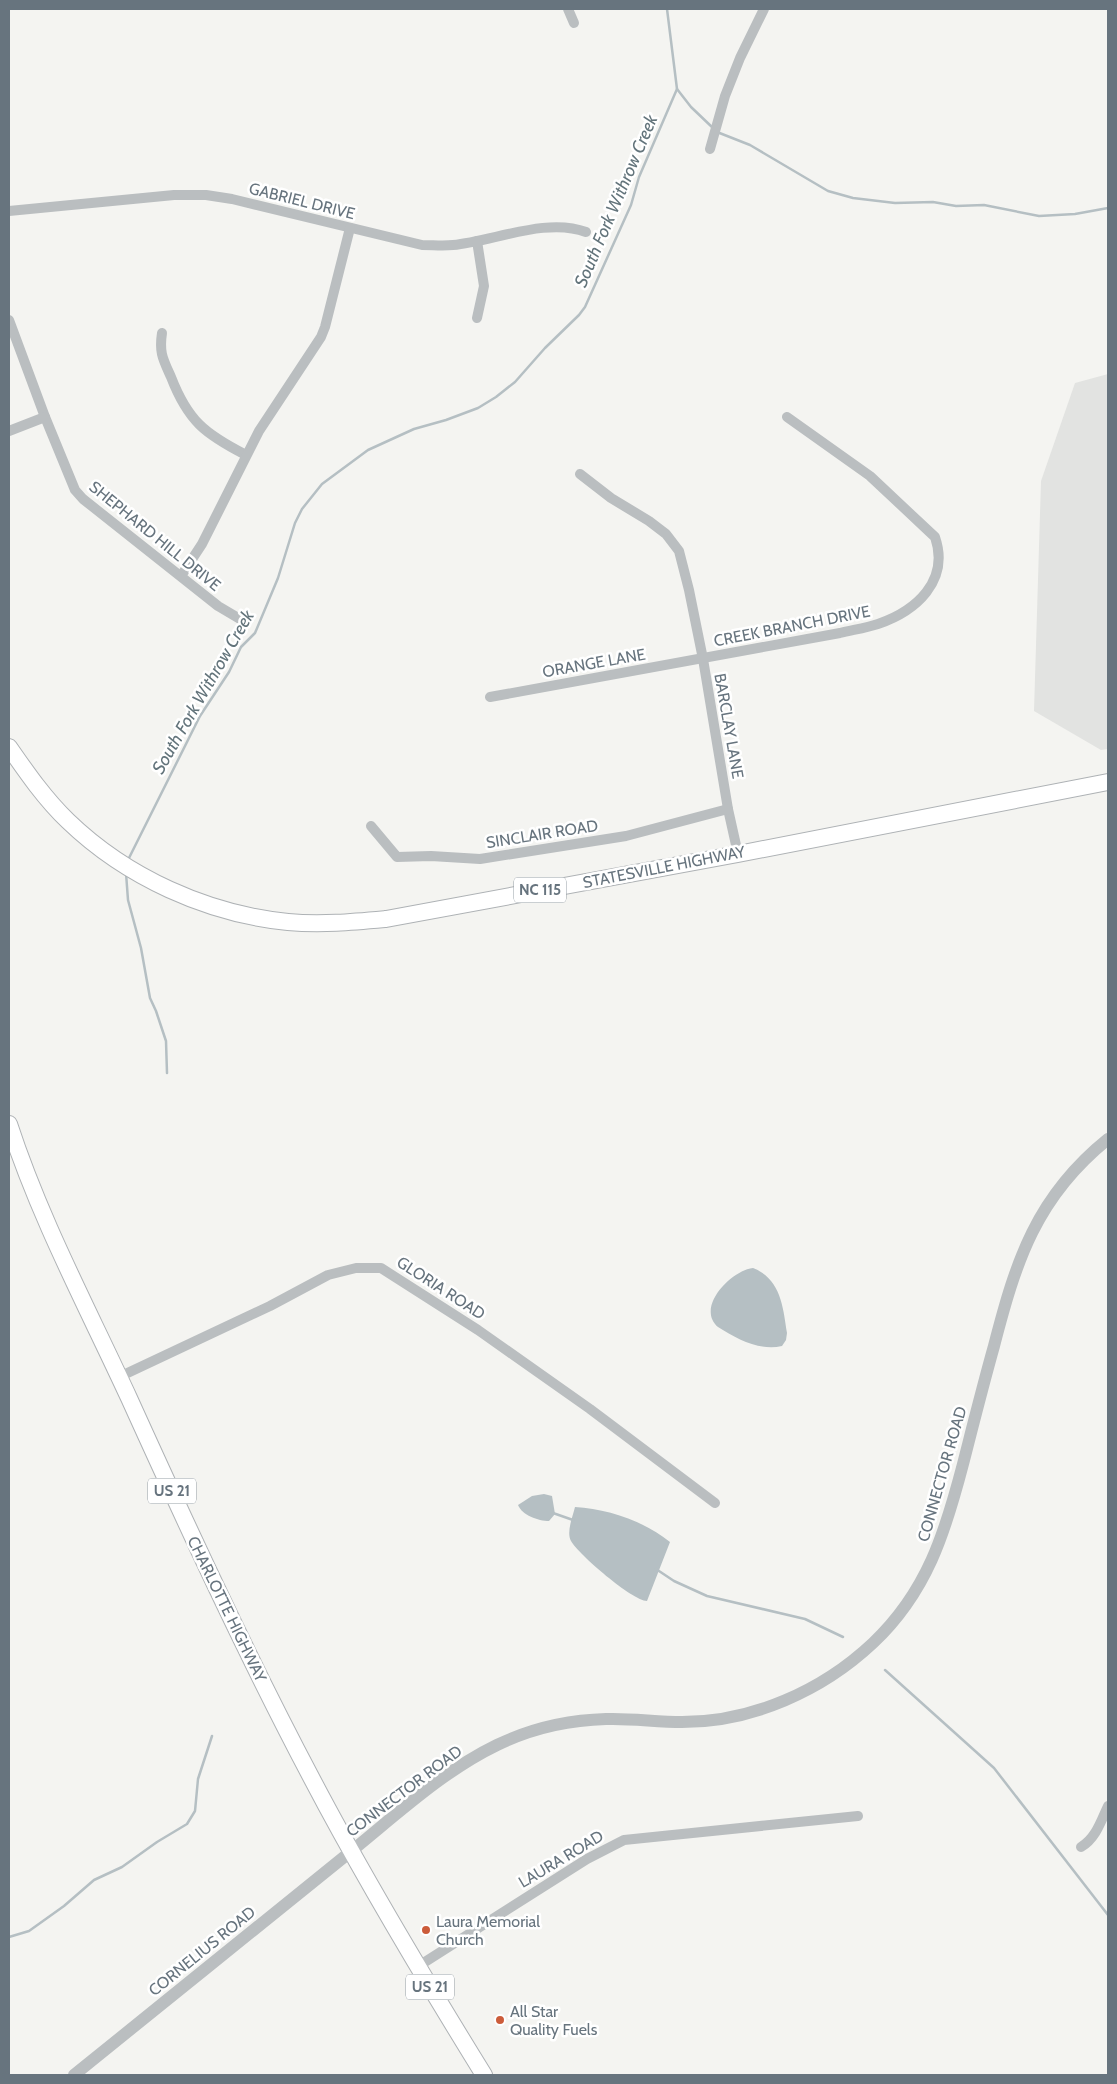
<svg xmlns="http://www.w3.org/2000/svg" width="1117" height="2084" font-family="Cabin,sans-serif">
<rect width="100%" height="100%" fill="#f4f4f1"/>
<!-- built -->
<polygon fill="#e2e3e1" points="1108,374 1108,749 1101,750 1034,711 1041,481 1075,383"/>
<!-- water -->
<g fill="#b5bfc3">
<path d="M 753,1268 C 781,1279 783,1307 787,1333 L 786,1340 L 782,1346 C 759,1351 737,1339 718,1327 C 695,1307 732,1270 753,1268 Z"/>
<path d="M 544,1494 L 552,1496 L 555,1514 L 549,1521 C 538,1521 522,1515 518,1505 L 532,1496 Z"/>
<path d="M 575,1507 C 608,1509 644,1521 670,1542 L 647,1601 C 633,1601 578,1554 571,1541 C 566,1532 573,1516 575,1507 Z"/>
</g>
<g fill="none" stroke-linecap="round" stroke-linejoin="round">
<!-- stream -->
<g stroke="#b5bfc3" stroke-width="2.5">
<polyline points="677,89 691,107 713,128"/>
<polyline points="717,132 750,145 828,191 853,198 895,203 933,202 956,206 984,205 1039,216 1075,214 1108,208"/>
<polyline points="128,860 200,716 229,672 241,647 255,633 278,578 295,523 302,509 322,484 368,450 414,429 446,420 478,408 496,397 515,382 545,348 579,315 585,307 631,205 639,177 677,89 667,9"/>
<polyline points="126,873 128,900 141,948 150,998 156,1011 166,1041 167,1073"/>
<polyline points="553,1513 573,1520"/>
<polyline points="656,1569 674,1581 707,1596 805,1619 843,1637"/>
<polyline points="885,1670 994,1768 1108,1915"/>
<polyline points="9,1937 29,1931 64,1906 94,1880 122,1867 157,1842 187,1824 195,1811 198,1779 212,1736"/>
</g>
<!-- primary casing -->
<g stroke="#aeb2b5" stroke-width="18">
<g id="primary">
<path d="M 9,747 C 27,773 45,799 68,821 C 126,877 207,914 288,922 C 321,925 353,922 386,919 L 738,854 L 1108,782"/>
<path d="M 9,1124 C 40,1219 87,1307 129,1398 C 187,1526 246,1654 312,1779 C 365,1880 424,1978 484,2075"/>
</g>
</g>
<!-- minor -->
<g stroke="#babec0" stroke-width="10">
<polyline points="568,9 574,23"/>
<polyline points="710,149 725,96 740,58 764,9"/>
<path d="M 9,211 L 174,195 L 206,195 L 232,199 L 422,245 C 433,245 443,246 453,245 C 494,241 547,217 586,232"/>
<polyline points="477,241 484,286 477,318"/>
<polyline points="9,320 45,417 75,490 83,499 218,606 245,622"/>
<path d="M 162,333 C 159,353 163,359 171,377 C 188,421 205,434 246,455"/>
<polyline points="9,431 45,417"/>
<polyline points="580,474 611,498 649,521 666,534 679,551 689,590 703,659 728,809 738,854"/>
<polyline points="181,576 202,544 259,431 321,337 325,327 350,228"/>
<path d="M 490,697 L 840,633 C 852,630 866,628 878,624 C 916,611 950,581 935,537 L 870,476 L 787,417"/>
<polyline points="371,826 397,857 431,856 480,859 626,836 728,809"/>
<polyline points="119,1377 270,1306 328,1275 356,1268 381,1268 478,1330 590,1409 715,1503"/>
<path d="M 1081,1847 C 1096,1838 1101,1821 1108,1806"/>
<polyline points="417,1967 587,1859 624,1840 858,1816"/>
</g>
<!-- tertiary -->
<path stroke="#babec0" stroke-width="12" d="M 74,2075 C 164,2003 254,1929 344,1857 C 393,1818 441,1772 497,1745 C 530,1729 569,1720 606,1719 C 631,1718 656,1722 682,1722 C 752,1722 822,1691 873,1643 C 927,1592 945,1533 963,1464 C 973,1425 983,1385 994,1346 C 1016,1261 1036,1197 1108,1139"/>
<!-- primary -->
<use href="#primary" stroke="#fff" stroke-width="16"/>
</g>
<!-- markers -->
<g fill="#cc5c3a" stroke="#fff" stroke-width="2">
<circle cx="426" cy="1930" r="5"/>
<circle cx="500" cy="2020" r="5"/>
</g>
<g text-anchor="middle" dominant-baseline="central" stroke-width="5" stroke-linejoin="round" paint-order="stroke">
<!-- shield labels -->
<g fill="#fff" stroke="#959ea5" stroke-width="1">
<rect x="514" y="877.5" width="52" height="25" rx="4"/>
<rect x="148" y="1478.5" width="48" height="25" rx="4"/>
<rect x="406" y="1974.5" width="48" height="25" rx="4"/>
</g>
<g font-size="15" font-weight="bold" fill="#67747e">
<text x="540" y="890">NC 115</text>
<text x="172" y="1491">US 21</text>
<text x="430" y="1987">US 21</text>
</g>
<!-- street labels -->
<g font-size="16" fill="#67747e" stroke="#fff">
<text transform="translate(302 201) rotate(14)">GABRIEL DRIVE</text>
<text transform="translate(155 536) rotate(39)">SHEPHARD HILL DRIVE</text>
<text transform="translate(792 626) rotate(-11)">CREEK BRANCH DRIVE</text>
<text transform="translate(594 663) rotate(-10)">ORANGE LANE</text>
<text transform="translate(729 726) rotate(80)">BARCLAY LANE</text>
<text transform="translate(542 834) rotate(-9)">SINCLAIR ROAD</text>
<text transform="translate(664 867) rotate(-11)">STATESVILLE HIGHWAY</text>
<text transform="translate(441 1288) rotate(33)">GLORIA ROAD</text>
<text transform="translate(942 1474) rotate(-74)">CONNECTOR ROAD</text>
<text transform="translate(227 1609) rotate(64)">CHARLOTTE HIGHWAY</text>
<text transform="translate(404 1791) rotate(-37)">CONNECTOR ROAD</text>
<text transform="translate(561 1859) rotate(-31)">LAURA ROAD</text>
<text transform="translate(202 1951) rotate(-39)">CORNELIUS ROAD</text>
</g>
<!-- poi labels -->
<g font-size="16" fill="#67747e" stroke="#fff" text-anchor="start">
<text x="436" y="1921">Laura Memorial<tspan x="436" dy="18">Church</tspan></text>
<text x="510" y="2011">All Star<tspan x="510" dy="18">Quality Fuels</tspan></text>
</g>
<!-- water labels -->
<g font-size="18" font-style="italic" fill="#63747b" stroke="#fff">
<text transform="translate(616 201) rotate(-67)">South Fork Withrow Creek</text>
<text transform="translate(203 692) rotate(-60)">South Fork Withrow Creek</text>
</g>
</g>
<!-- border -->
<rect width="1117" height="2084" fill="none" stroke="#67747e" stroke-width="20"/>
</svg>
